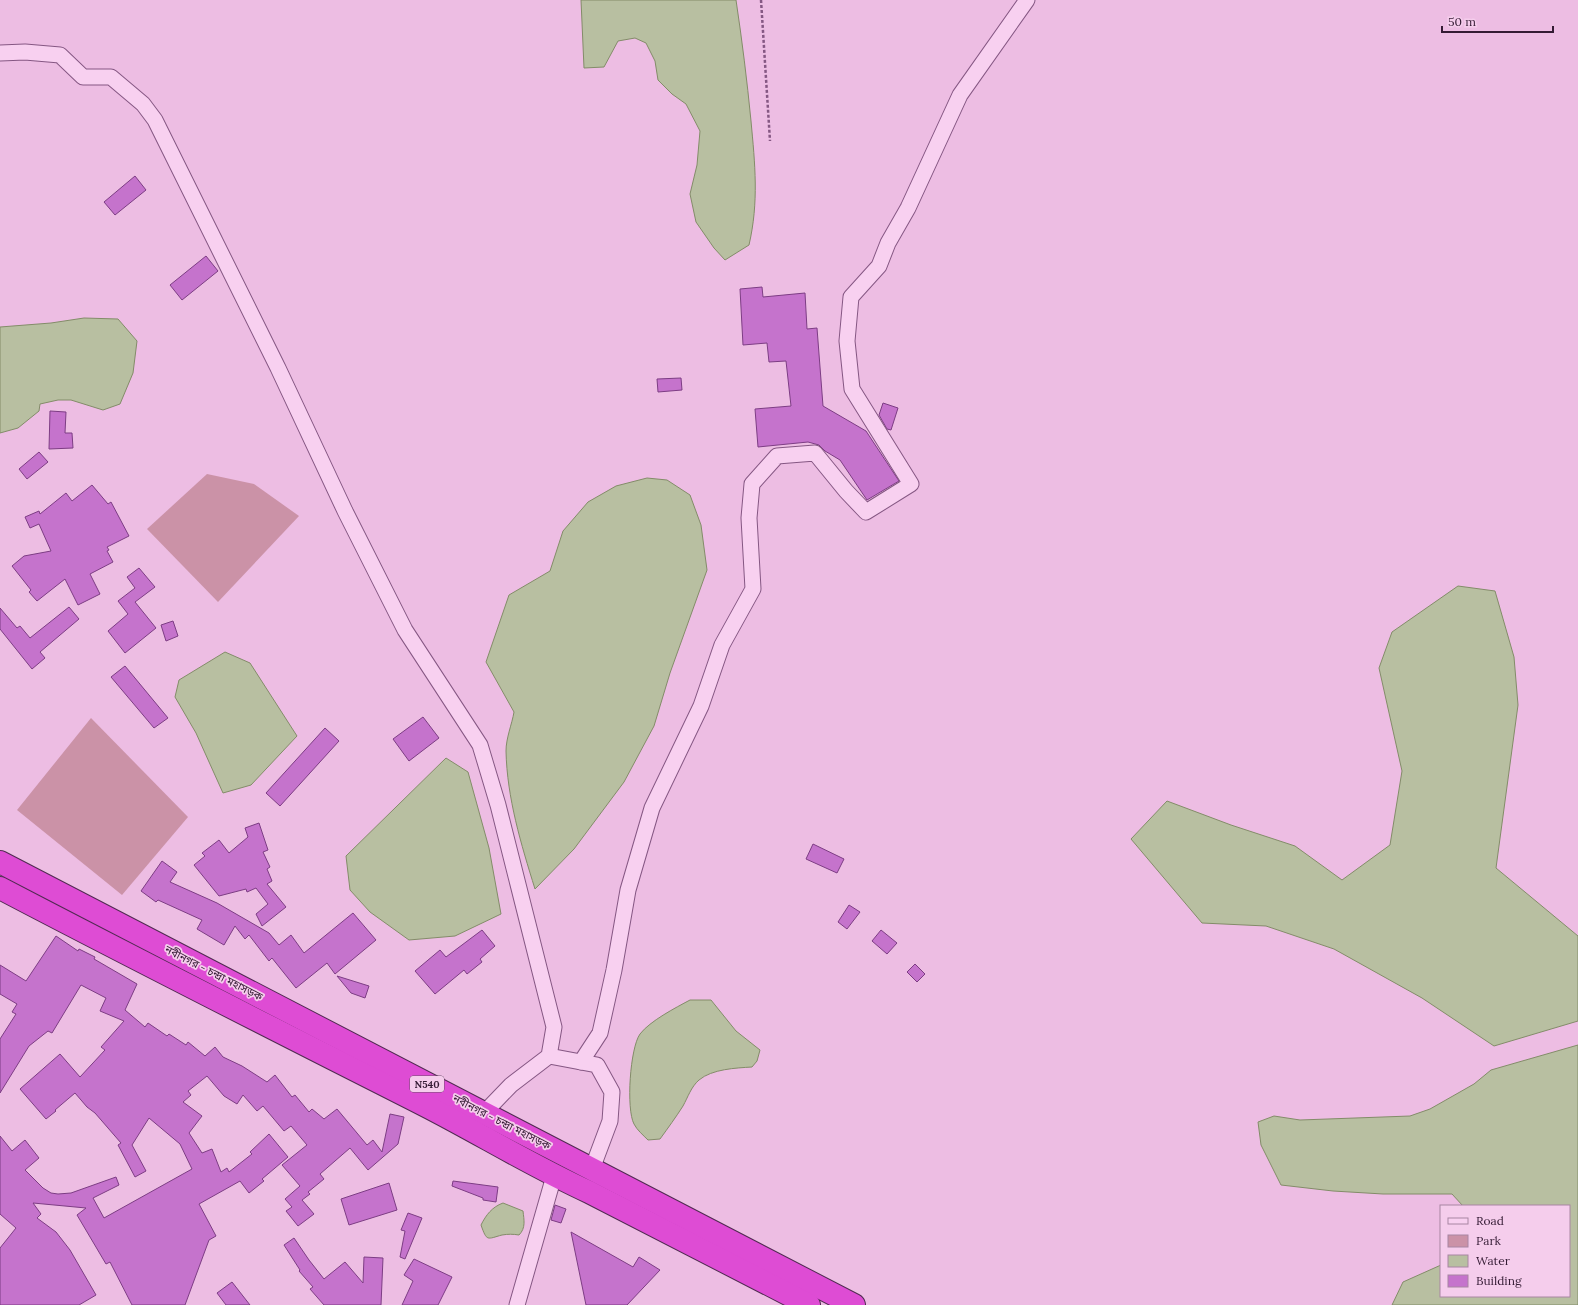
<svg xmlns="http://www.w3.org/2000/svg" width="1578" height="1305" font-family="Lora,'Noto Sans Bengali',serif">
<rect width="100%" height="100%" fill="#edbde3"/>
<!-- green -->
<g fill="#cb92a7">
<polygon points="207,474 254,484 299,516 218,602 147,529"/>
<polygon points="91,718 188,817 122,895 17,810"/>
</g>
<!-- water -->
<g fill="#b8bfa1" stroke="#838c69">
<path d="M 581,0 L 736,0 C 742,40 747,80 751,121 C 755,164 759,202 749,245 L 725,260 L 714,248 L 696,222 L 690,194 L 697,165 L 700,131 L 686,104 L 672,94 L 658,80 L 655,61 L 646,43 L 635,38 L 618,41 L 604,67 L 584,68 Z"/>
<polygon points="84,318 118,319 137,341 133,373 120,404 103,410 71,400 58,400 40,404 39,411 18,428 0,433 0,327 51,323"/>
<path d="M 647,478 L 667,480 L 690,495 L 701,525 L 707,570 L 670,673 L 654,726 L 624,782 L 574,849 L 535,889 C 521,844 507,798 506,751 C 506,738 512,724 514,712 L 486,662 L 509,595 L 550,571 L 563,531 L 588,502 L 616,486 Z"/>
<polygon points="1458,586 1495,591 1514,657 1518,705 1496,868 1578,936 1578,1021 1494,1046 1422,998 1334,949 1266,926 1202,923 1131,839 1167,801 1231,825 1295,846 1342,880 1390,845 1402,771 1379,668 1392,632"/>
<polygon points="225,652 250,663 297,736 251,785 223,793 196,733 175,697 179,680"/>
<polygon points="446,758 468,772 489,848 501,914 455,936 409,940 370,912 350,890 346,856"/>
<path d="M 690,1000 L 711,1000 L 736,1031 L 760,1050 L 757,1061 L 752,1067 C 736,1068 712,1069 699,1080 C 691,1087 688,1097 683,1106 C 676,1117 668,1128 660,1139 L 648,1140 C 643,1135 637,1130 634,1124 C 626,1109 630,1048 640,1034 C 650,1021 675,1008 690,1000 Z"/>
<polygon points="1578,1045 1578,1305 1392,1305 1403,1282 1441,1265 1441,1296 1569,1296 1569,1206 1463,1206 1452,1194 1383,1194 1333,1191 1281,1185 1261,1145 1258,1122 1274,1116 1300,1120 1410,1116 1430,1109 1474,1084 1491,1070"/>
<path d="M 503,1203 L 523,1211 C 524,1220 526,1228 519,1235 C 513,1234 508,1234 502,1235 C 487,1239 487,1242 481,1225 C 486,1215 492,1207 503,1203 Z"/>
</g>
<!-- building -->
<g fill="#c573cc" stroke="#7d3d84">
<polygon points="135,176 146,190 115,215 104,202"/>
<polygon points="206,256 218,271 182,300 170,285"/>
<polygon points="762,287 763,297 805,293 807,329 817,328 823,406 866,431 899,481 867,500 840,460 825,451 819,445 808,442 758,447 755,409 791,406 786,361 769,362 767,343 743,345 740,289"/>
<polygon points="681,378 682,390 658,392 657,379"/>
<polygon points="883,403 898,408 891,430 887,429 879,415"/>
<polygon points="50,411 66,412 65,433 72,433 73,448 49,449"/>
<polygon points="39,452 48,462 27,479 19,469"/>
<polygon points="92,485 108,504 111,502 129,536 107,547 109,550 107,551 113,562 90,574 100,594 78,605 65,579 37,601 29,592 31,590 12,566 24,556 51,551 39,524 30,528 25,517 39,511 40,514 66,493 72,501"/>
<polygon points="139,568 155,587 135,602 156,628 125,653 108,631 128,614 118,601 135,588 127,577"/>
<polygon points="69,607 79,619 40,652 45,658 32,669 0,629 0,608 17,628 20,626 30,638"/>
<polygon points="173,621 178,636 166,641 161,625"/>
<polygon points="125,666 168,718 154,728 111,677"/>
<polygon points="423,717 439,738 409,761 393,739"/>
<polygon points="325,728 339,741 280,806 266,793"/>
<polygon points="259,823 268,850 263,852 270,867 267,869 272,881 267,884 286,907 262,926 256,914 268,904 256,888 247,892 246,889 219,896 194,865 205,856 202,853 219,840 229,853 248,837 245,828"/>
<polygon points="813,844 844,859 837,873 806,859"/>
<polygon points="162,861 177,872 170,882 217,903 269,933 279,945 291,935 304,953 353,913 376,940 335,974 327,963 296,988 272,958 269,961 249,935 245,939 235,926 224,945 197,929 202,920 158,900 156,902 141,891"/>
<polygon points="849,905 860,912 847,929 838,922"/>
<polygon points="482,930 495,946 480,959 482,962 467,974 464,970 435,994 415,971 440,950 446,957"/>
<polygon points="881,930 897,943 887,954 872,941"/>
<polygon points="56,936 78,951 79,949 95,957 94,959 137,984 125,1010 145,1027 148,1023 167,1036 169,1034 186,1045 188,1042 205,1056 215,1047 223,1057 242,1066 267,1082 275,1075 292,1097 295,1095 309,1112 312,1109 324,1119 337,1109 367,1145 373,1140 382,1152 390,1114 404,1117 398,1144 368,1170 350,1148 320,1174 324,1179 308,1192 310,1194 302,1200 314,1214 298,1226 286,1211 292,1207 285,1199 300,1186 282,1165 307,1145 291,1126 284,1131 263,1106 257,1111 243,1095 237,1104 224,1096 207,1076 188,1091 191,1095 183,1102 202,1116 189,1133 202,1153 212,1149 221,1172 227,1168 229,1172 252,1154 250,1152 269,1134 288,1157 262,1179 264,1181 249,1193 240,1181 199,1204 216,1236 209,1240 185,1305 132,1305 110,1262 106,1264 77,1215 86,1208 33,1203 41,1214 37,1218 56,1232 70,1250 96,1295 79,1305 0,1305 0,1248 16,1228 0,1214 0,1136 12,1151 25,1140 39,1158 25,1170 43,1188 51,1193 58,1194 71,1193 116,1177 119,1185 93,1198 104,1218 192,1169 180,1144 149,1118 132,1145 146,1171 135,1177 118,1145 121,1143 95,1113 87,1107 75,1093 55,1110 56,1111 46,1119 20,1089 60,1054 80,1077 105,1050 101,1047 124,1021 100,1011 106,998 81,985 52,1033 48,1031 29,1046 0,1093 0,1039 16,1014 12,1012 17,1004 0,994 0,965 26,981"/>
<polygon points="915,964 925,974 917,982 907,972"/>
<polygon points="337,976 369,986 365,998 351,993"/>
<polygon points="453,1181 498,1187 496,1202 483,1200 483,1198 452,1186"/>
<polygon points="389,1183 397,1210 349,1225 341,1199"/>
<polygon points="555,1205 566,1209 561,1223 551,1220"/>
<polygon points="408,1213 422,1218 405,1259 400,1257 405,1231 401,1230"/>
<polygon points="571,1232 633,1267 639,1257 660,1270 627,1305 586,1305"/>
<polygon points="294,1238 309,1260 324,1279 345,1262 363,1283 364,1257 383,1258 381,1305 324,1305 310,1289 313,1287 299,1271 300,1270 284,1245"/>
<polygon points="414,1259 452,1277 438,1305 402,1305 413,1281 404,1275"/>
<polygon points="232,1282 250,1305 226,1305 217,1293"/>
</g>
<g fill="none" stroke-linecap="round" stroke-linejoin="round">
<!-- street casing -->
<g stroke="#855783" stroke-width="17">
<g id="street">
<polyline points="0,53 25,52 60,55 83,77 111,77 143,104 155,120 278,368 345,511 405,630 480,745 498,805 554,1027 549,1056 511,1085 484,1113"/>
<polyline points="549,1056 597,1065 612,1092 610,1121 592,1169"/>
<polyline points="581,1062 600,1033 614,970 628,890 652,808 701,706 722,645 753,589 749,518 752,484 777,456 815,453 846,491 866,512 911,484 852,389 847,341 851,297 879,266 888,243 908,208 960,95 1027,0"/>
<polyline points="517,1305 554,1176"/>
</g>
</g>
<!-- highway casing -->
<g stroke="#512b52" stroke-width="24">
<g id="highway">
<polyline points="0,862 854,1305"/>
<path d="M 0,888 C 141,962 282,1033 424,1105 C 479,1133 532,1166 589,1192 L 809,1305"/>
</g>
</g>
<!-- path -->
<polyline stroke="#855783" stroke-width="2.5" stroke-dasharray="3 2" stroke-linecap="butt" points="761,0 770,141"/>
<!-- street -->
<use href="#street" stroke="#f8d0f0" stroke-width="15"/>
<!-- highway -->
<use href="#highway" stroke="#de4cd4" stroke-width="22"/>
</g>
<g text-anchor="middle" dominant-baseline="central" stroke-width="3.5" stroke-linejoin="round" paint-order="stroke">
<!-- shield labels -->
<rect fill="#f5cdec" stroke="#6e506b" stroke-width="1" x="410" y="1076" width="34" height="16" rx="3"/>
<g font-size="10" font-weight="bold" fill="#341b34">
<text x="427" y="1084">N540</text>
</g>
<!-- street labels -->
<g font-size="11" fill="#341b34" stroke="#f5cdec">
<text transform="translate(214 973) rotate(27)">নবীনগর - চন্দ্রা মহাসড়ক</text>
<text transform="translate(502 1122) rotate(27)">নবীনগর - চন্দ্রা মহাসড়ক</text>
</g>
</g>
<!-- legend -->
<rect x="1440" y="1205" width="130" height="92" fill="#f5cdec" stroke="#a886a2"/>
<rect x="1448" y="1218" width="20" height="6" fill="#f8d0f0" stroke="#a886a2"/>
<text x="1476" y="1225" font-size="12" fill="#341b34">Road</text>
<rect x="1448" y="1235" width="20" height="12" fill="#cb92a7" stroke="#a886a2"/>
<text x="1476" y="1245" font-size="12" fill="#341b34">Park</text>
<rect x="1448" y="1255" width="20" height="12" fill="#b8bfa1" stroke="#a886a2"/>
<text x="1476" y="1265" font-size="12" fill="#341b34">Water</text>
<rect x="1448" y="1275" width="20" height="12" fill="#c573cc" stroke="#a886a2"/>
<text x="1476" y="1285" font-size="12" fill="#341b34">Building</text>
<!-- scale -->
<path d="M1442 26v6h111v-6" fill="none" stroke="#341b34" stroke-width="2"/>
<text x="1448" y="26" font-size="12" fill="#341b34" stroke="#f5cdec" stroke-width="3" paint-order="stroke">50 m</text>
</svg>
